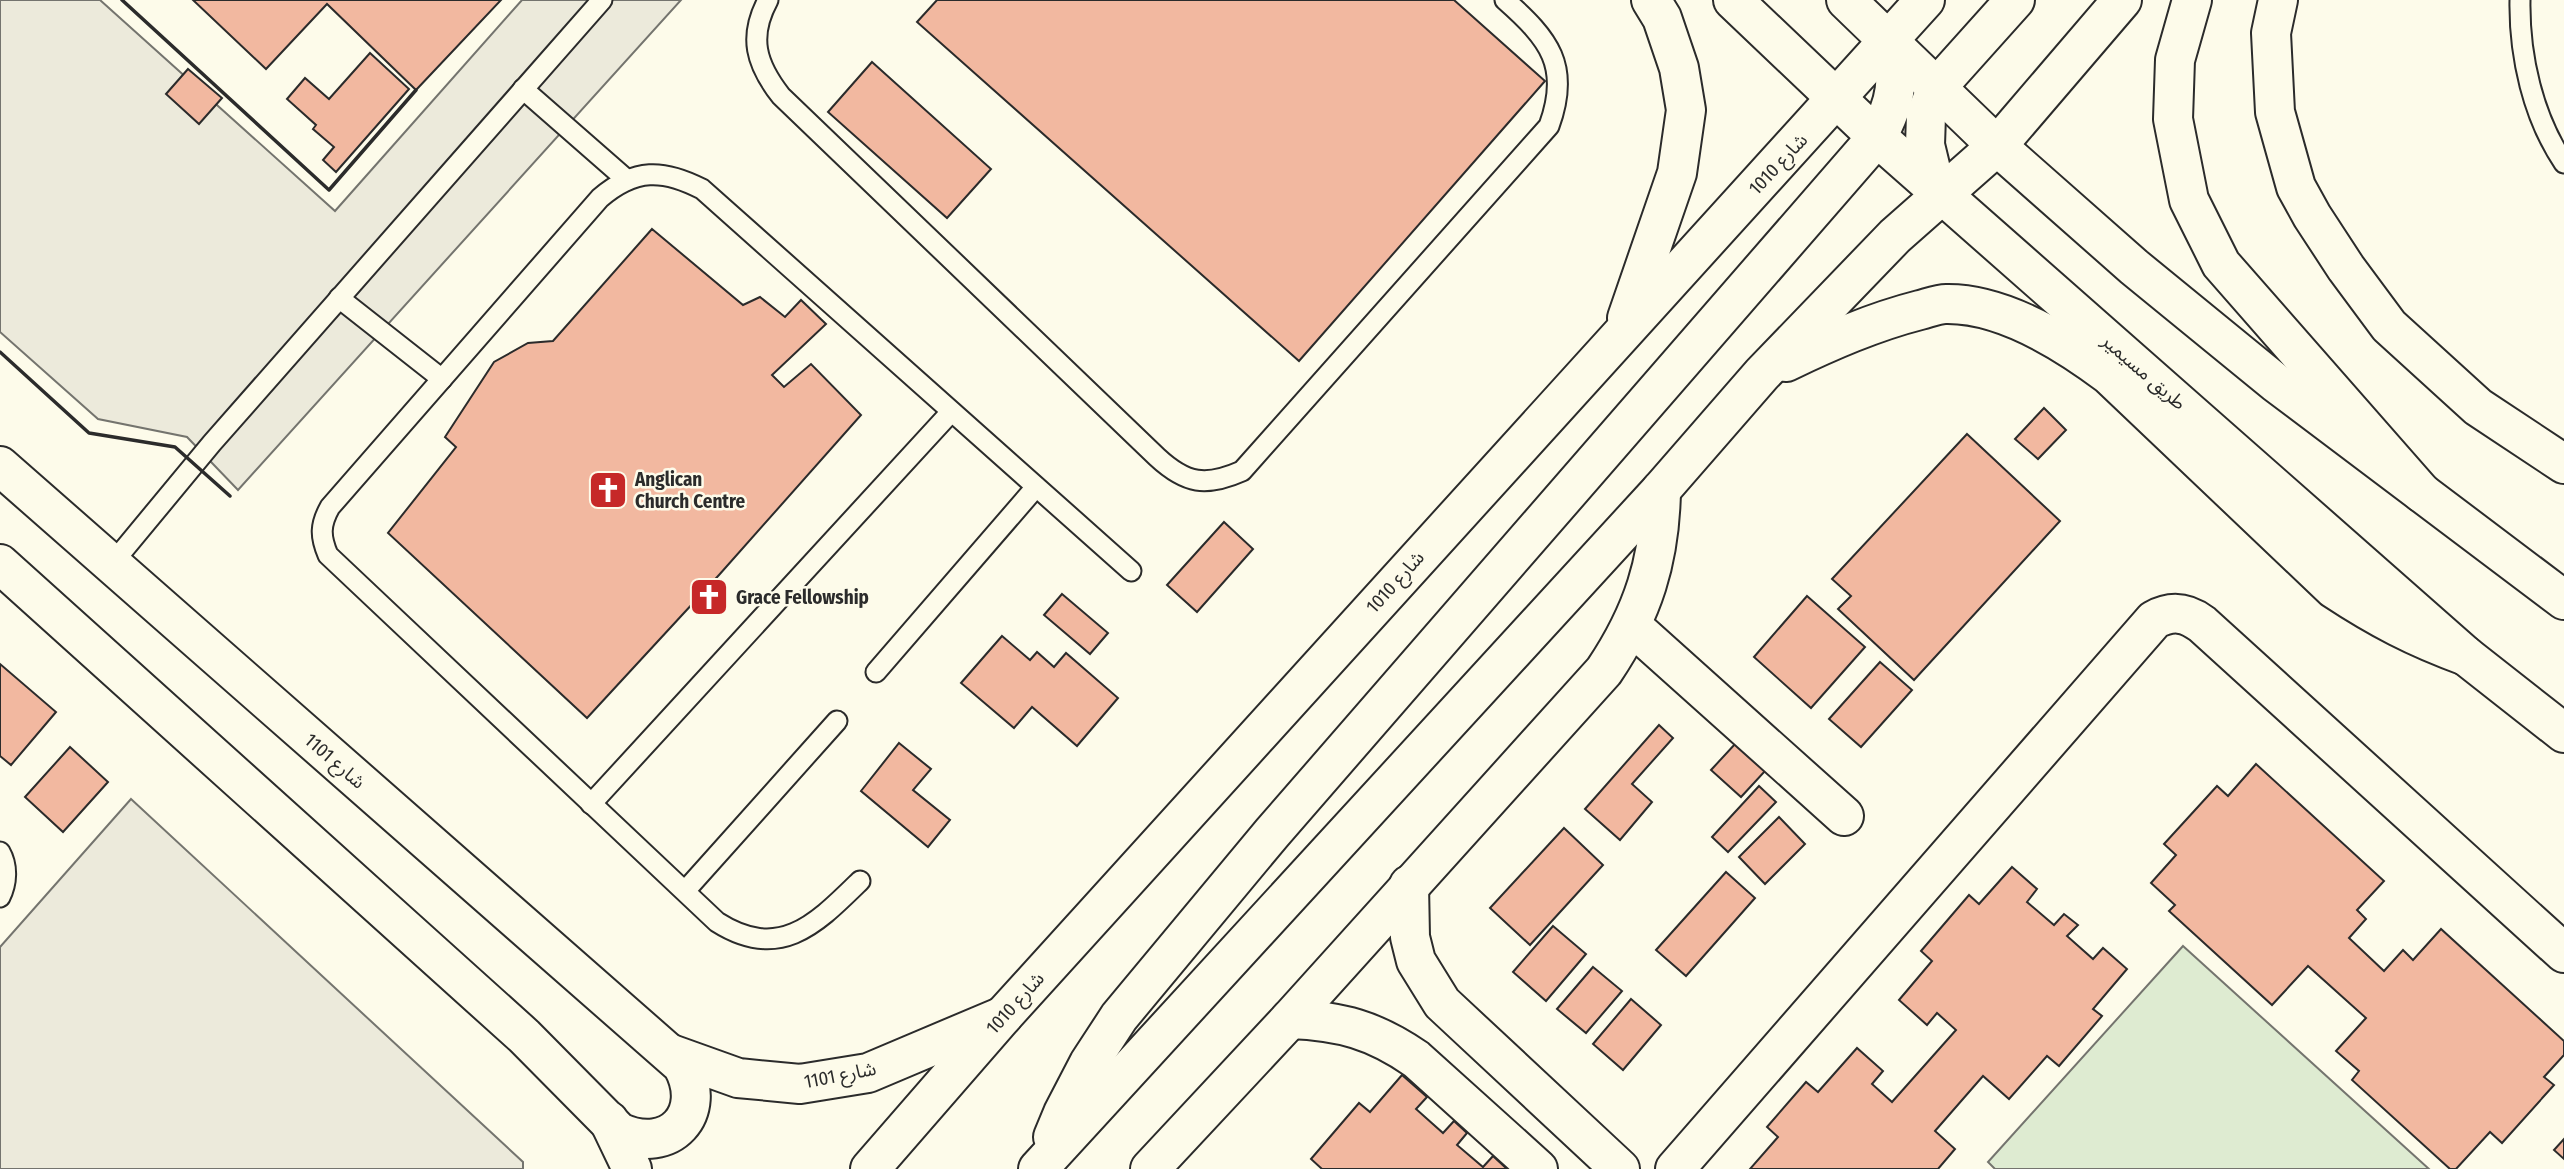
<svg xmlns="http://www.w3.org/2000/svg" width="2564" height="1169" font-family="'Fira Sans Condensed','Noto Sans Arabic',sans-serif">
<rect width="100%" height="100%" fill="#fdfbea"/>
<!-- green -->
<polygon fill="#deebd1" stroke="#74746e" stroke-width="2" points="2183,946 2429,1169 1995,1169 1988,1162"/>
<!-- parking -->
<g fill="#eceadb" stroke="#74746e" stroke-width="2">
<polygon points="0,0 100,0 335,211 522,0 681,0 238,490 187,437 98,419 0,332"/>
<polygon points="131,799 523,1162 523,1169 0,1169 0,947"/>
</g>
<!-- building -->
<g fill="#f2b8a0" stroke="#2b2b2b" stroke-width="2">
<polygon points="193,0 501,0 416,90 327,4 266,69"/>
<polygon points="937,0 1454,0 1545,81 1299,361 917,22"/>
<polygon points="370,53 409,89 336,172 323,160 334,147 313,129 316,125 287,99 305,78 329,99"/>
<polygon points="872,62 991,169 947,218 828,112"/>
<polygon points="188,69 222,98 199,124 166,94"/>
<polygon points="652,229 743,305 760,297 785,317 801,300 826,324 772,375 784,387 811,364 861,415 719,575 587,718 388,533 456,447 445,437 494,362 528,343 553,341"/>
<polygon points="2044,408 2066,430 2038,459 2015,439"/>
<polygon points="1967,434 2060,521 1914,680 1838,609 1851,596 1832,579"/>
<polygon points="1224,522 1253,549 1197,612 1167,585"/>
<polygon points="1062,594 1108,633 1090,654 1044,615"/>
<polygon points="1807,596 1865,647 1811,708 1754,657"/>
<polygon points="1002,636 1030,660 1037,652 1054,667 1066,653 1118,698 1077,746 1032,707 1014,728 961,683"/>
<polygon points="1880,662 1912,690 1861,747 1829,719"/>
<polygon points="0,664 56,712 11,765 0,756"/>
<polygon points="1659,725 1673,738 1632,784 1652,802 1620,840 1585,809"/>
<polygon points="1748,730 1777,758 1741,797 1711,770"/>
<polygon points="899,743 931,769 913,790 950,820 928,847 861,791"/>
<polygon points="70,747 108,782 63,832 25,797"/>
<polygon points="2256,764 2384,881 2357,910 2366,919 2349,938 2384,971 2403,950 2413,960 2441,929 2564,1041 2564,1055 2544,1077 2554,1085 2502,1143 2490,1132 2456,1169 2450,1169 2352,1080 2359,1071 2336,1051 2366,1018 2308,966 2272,1005 2169,911 2175,905 2151,883 2176,855 2164,844 2217,786 2228,796"/>
<polygon points="1759,786 1776,802 1728,852 1712,837"/>
<polygon points="1779,817 1805,844 1765,884 1739,857"/>
<polygon points="1564,828 1603,865 1530,945 1490,908"/>
<polygon points="2012,867 2037,889 2027,902 2054,925 2064,914 2078,925 2067,936 2093,959 2103,948 2127,969 2093,1009 2102,1016 2059,1066 2047,1056 2009,1099 1983,1076 1935,1131 1955,1149 1938,1169 1750,1169 1778,1137 1767,1127 1806,1082 1818,1092 1857,1048 1883,1071 1872,1084 1892,1102 1956,1030 1937,1013 1927,1025 1899,1000 1932,961 1921,951 1969,895 1979,904"/>
<polygon points="1726,872 1755,898 1686,976 1656,950"/>
<polygon points="1553,926 1586,954 1546,1001 1513,972"/>
<polygon points="1593,967 1622,991 1586,1033 1557,1009"/>
<polygon points="1631,999 1661,1025 1623,1070 1593,1044"/>
<polygon points="1402,1075 1427,1097 1416,1109 1443,1133 1454,1121 1467,1133 1457,1145 1483,1167 1493,1156 1507,1169 1322,1169 1311,1159 1359,1103 1370,1112"/>
<polygon points="2564,1139 2564,1159 2554,1150"/>
</g>
<g fill="none" stroke-linecap="round" stroke-linejoin="round">
<!-- service casing -->
<g stroke="#2b2b2b" stroke-width="23">
<g id="service">
<path d="M 768,0 C 748,37 756,64 781,96 L 1157,457 C 1186,484 1206,487 1242,471 L 1549,126 C 1571,66 1549,39 1505,0"/>
<path d="M 2520,0 C 2519,56 2533,117 2564,163"/>
<polyline points="523,89 627,180"/>
<polyline points="339,298 442,379"/>
<polyline points="111,565 212,443 602,0"/>
<polyline points="876,672 1036,487"/>
<polyline points="591,804 951,412"/>
<path d="M 0,852 C 8,866 7,883 0,897"/>
<path d="M 860,881 C 816,924 780,962 717,922 L 328,555 C 320,536 320,525 330,507 L 600,198 C 635,168 663,169 702,189 L 1131,571"/>
<polyline points="685,891 837,721"/>
</g>
</g>
<!-- minor casing -->
<g stroke="#2b2b2b" stroke-width="42">
<g id="minor">
<polyline points="1733,0 1877,137 2466,656 2564,733"/>
<polyline points="1846,0 1997,146 2134,267 2276,383 2564,600"/>
<polyline points="2278,0 2271,33 2275,112 2296,187 2312,216 2346,268 2389,326 2478,407 2564,464"/>
<path d="M 0,466 L 682,1065 C 709,1113 670,1156 619,1132 L 524,1036 L 0,564"/>
<polyline points="1632,626 1844,816"/>
<polyline points="1409,885 1410,937 1416,961 1442,1003 1620,1169"/>
<path d="M 1290,1019 C 1341,1021 1374,1030 1416,1059 L 1538,1169"/>
<polyline points="671,1054 738,1078 800,1084 868,1073 1003,1016"/>
<polyline points="609,1121 632,1169"/>
<path d="M 1150,1169 L 1290,1019 L 1604,671 C 1643,613 1660,560 1661,490"/>
<path d="M 1675,1169 L 2154,620 C 2172,610 2186,612 2202,624 L 2564,953"/>
</g>
</g>
<!-- tertiary casing -->
<g stroke="#2b2b2b" stroke-width="42">
<g id="tertiary">
<polyline points="2192,0 2175,60 2173,119 2189,200 2221,264 2422,493"/>
<polyline points="1943,194 1932,174 1925,145 1926,115 1937,87 2015,0"/>
<polyline points="1627,318 1677,173 1686,110 1679,68 1662,18 1651,0"/>
<path d="M 1786,362 C 1830,341 1873,322 1920,310 C 1928,308 1938,304 1946,304 C 2003,303 2065,342 2109,375 L 2334,589 C 2378,618 2416,638 2466,656"/>
<path d="M 1053,1137 L 1063,1113 L 1089,1063 L 1119,1017 L 1272,833 L 1877,137 C 1897,101 1900,79 1889,40"/>
<polyline points="870,1169 1003,1016 1925,0"/>
<polyline points="1038,1169 1661,490 1762,374 1895,236 1997,146 2122,0"/>
</g>
</g>
<!-- service -->
<use href="#service" stroke="#fdfbea" stroke-width="19"/>
<!-- minor -->
<use href="#minor" stroke="#fdfbea" stroke-width="38"/>
<!-- tertiary -->
<use href="#tertiary" stroke="#fdfbea" stroke-width="38"/>
<!-- wall -->
<g stroke="#2b2b2b" stroke-width="3.5">
<polyline points="122,0 329,190 416,90"/>
<polyline points="0,352 89,433 175,447 230,496"/>
</g>
</g>
<!-- icons -->
<defs>
<g id="church-square" transform="scale(2.0125)"><rect x="-9" y="-9" width="18" height="18" rx="4" fill="#c62828" stroke="#fdfbea"/><path d="M-1.2-6h2.4v3.5h3.3v2.4h-3.3V6h-2.4V-.1h-3.3v-2.4h3.3Z" fill="#fff"/></g>
</defs>
<g fill-rule="evenodd">
<use href="#church-square" x="608" y="490"/>
<use href="#church-square" x="709" y="597"/>
</g>
<g text-anchor="middle" dominant-baseline="central" stroke-width="5" stroke-linejoin="round" paint-order="stroke">
<!-- street labels -->
<g font-size="19" fill="#2b2b2b" stroke="#fdfbea">
<text transform="translate(1778 164) rotate(-47)">شارع 1010</text>
<text transform="translate(2144 372) rotate(41)">طريق مسيمير</text>
<text transform="translate(1395 582) rotate(-48)">شارع 1010</text>
<text transform="translate(335 761) rotate(41)">شارع 1101</text>
<text transform="translate(1015 1003) rotate(-48)">شارع 1010</text>
<text transform="translate(840 1075) rotate(-11)">شارع 1101</text>
</g>
<!-- poi labels -->
<g font-size="19" font-weight="bold" fill="#2b2b2b" stroke="#fdfbea" text-anchor="start">
<text x="635" y="479">Anglican<tspan x="635" dy="22">Church Centre</tspan></text>
<text x="736" y="597">Grace Fellowship</text>
</g>
</g>
</svg>
